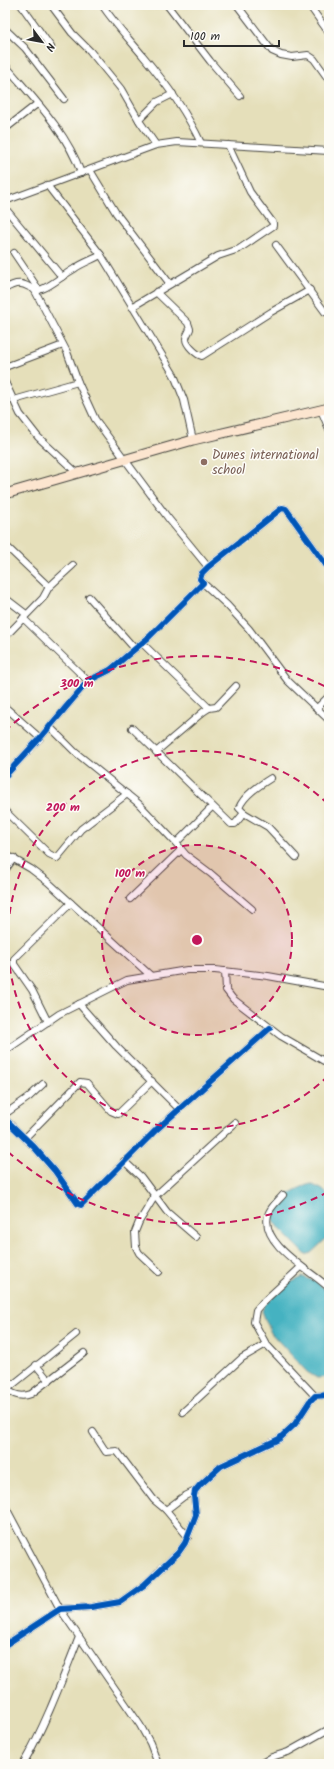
<svg xmlns="http://www.w3.org/2000/svg" width="334" height="1769" font-family="Kalam,sans-serif">
<rect width="100%" height="100%" fill="#fdfcf7"/>
<filter id="ink" filterUnits="userSpaceOnUse"><feTurbulence type="fractalNoise" baseFrequency=".025" numOctaves="2"/><feDisplacementMap in="SourceGraphic" scale="8" xChannelSelector="R" yChannelSelector="G"/><feConvolveMatrix kernelMatrix="1 2 1 2 8 2 1 2 1" color-interpolation-filters="sRGB"/></filter>
<filter id="wash" filterUnits="userSpaceOnUse"><feTurbulence type="fractalNoise" baseFrequency=".012" numOctaves="4" result="noise"/><feDisplacementMap in="SourceGraphic" scale="16" xChannelSelector="R" yChannelSelector="G"/><feGaussianBlur stdDeviation="0.9" result="paint"/><feColorMatrix in="noise" values="0 0 0 0 0 0 0 0 0 0 0 0 0 0 0 0 0 1.4 0 .05"/><feComposite in="paint" operator="in"/></filter>
<g filter="url(#wash)">
<rect width="100%" height="100%" fill="#e5dfba"/>
<!-- water -->
<g fill="#45b2c1" stroke="#386e76">
<path d="M 311,1184 L 323,1190 L 329,1196 L 329,1236 L 311,1253 L 306,1255 L 280,1229 L 273,1219 C 274,1200 295,1188 311,1184 Z"/>
<polygon points="303,1277 317,1282 329,1293 329,1377 317,1378 307,1372 271,1333 262,1311 264,1305 289,1283"/>
</g>
</g>
<g filter="url(#ink)">
<g fill="none" stroke-linecap="round" stroke-linejoin="round">
<!-- minor casing -->
<g stroke="#474640" stroke-width="8">
<g id="minor">
<polyline points="21,5 51,47"/>
<polyline points="51,5 72,33 90,51 121,89 140,122 156,145"/>
<path d="M 102,5 C 115,24 128,38 143,56 C 166,83 186,111 201,143"/>
<polyline points="167,5 210,61 240,96"/>
<polyline points="237,5 272,51 281,55 292,57 308,55 314,59 329,80"/>
<polyline points="309,5 329,33"/>
<polyline points="5,29 25,48 64,99"/>
<path d="M 5,65 C 33,98 67,132 81,173"/>
<polyline points="139,120 157,102 173,94"/>
<polyline points="5,129 37,104"/>
<polyline points="90,170 116,213 170,284"/>
<polyline points="47,185 101,255 162,355 174,375 184,400 193,440"/>
<polyline points="5,201 156,145 177,142 329,151"/>
<polyline points="5,208 62,277"/>
<polyline points="276,245 325,312"/>
<polyline points="14,253 39,290"/>
<path d="M 5,289 C 26,275 29,294 42,289 C 53,285 63,275 74,269 C 82,263 92,260 101,255"/>
<polyline points="34,289 67,352 78,382 95,419 168,518 208,567"/>
<path d="M 156,292 L 188,323 L 190,329 C 189,332 186,336 186,339 C 186,345 197,355 202,356 L 271,312 L 310,290"/>
<polyline points="132,307 218,256 239,249 273,226 273,223 250,192 228,145"/>
<polyline points="5,367 63,345"/>
<polyline points="5,382 20,414 38,437 77,473"/>
<polyline points="14,400 78,382"/>
<polyline points="321,410 329,429"/>
<polyline points="5,545 49,587"/>
<polyline points="203,583 227,605 249,629 287,680 329,720"/>
<polyline points="89,597 135,649"/>
<polyline points="5,598 26,614"/>
<polyline points="23,618 88,681"/>
<polyline points="5,637 43,598 49,587 73,565"/>
<polyline points="142,643 209,708"/>
<polyline points="5,707 40,738"/>
<polyline points="317,708 329,696"/>
<polyline points="50,727 75,752 138,803 176,843 186,855 210,873 252,909"/>
<path d="M 132,728 L 231,824 L 235,824 L 244,813 L 239,808 C 244,795 260,785 271,778"/>
<polyline points="156,752 203,712 209,708 216,707 236,686"/>
<polyline points="5,776 40,738 88,681 110,670 148,638 203,583 200,579 202,573 208,567 282,508 286,509 329,569"/>
<polyline points="5,811 49,854 57,858 81,829 127,794"/>
<polyline points="244,813 268,827 296,857"/>
<polyline points="176,843 212,807"/>
<polyline points="5,854 31,869 48,882 150,975"/>
<polyline points="5,870 14,858"/>
<polyline points="130,899 181,850"/>
<polyline points="225,971 226,990 233,999 281,1036 329,1064"/>
<polyline points="79,1004 116,1046 179,1109"/>
<polyline points="48,1022 32,990 14,964 14,959 71,903"/>
<polyline points="5,1051 59,1014 127,980 187,970 215,970 268,976 329,987"/>
<polyline points="5,1114 29,1097 43,1084"/>
<polyline points="5,1119 34,1147 55,1171 78,1204 81,1205 156,1130 270,1028"/>
<polyline points="25,1138 80,1082 87,1083 111,1111 118,1114 152,1081"/>
<polyline points="124,1161 141,1177 167,1212 196,1237"/>
<path d="M 283,1195 C 278,1201 270,1207 268,1215 C 260,1245 312,1271 329,1288"/>
<polyline points="301,1267 262,1303 256,1310 254,1322 266,1344 315,1396"/>
<polyline points="159,1272 139,1253 136,1247 135,1232 139,1222 155,1196 235,1123"/>
<polyline points="36,1365 49,1381"/>
<path d="M 5,1388 C 13,1395 21,1398 31,1394 L 84,1353"/>
<polyline points="5,1391 76,1334"/>
<polyline points="183,1412 242,1358 266,1344"/>
<polyline points="93,1432 106,1452 117,1451 154,1500 166,1510 188,1537"/>
<polyline points="5,1506 60,1609 140,1725 150,1743 158,1764"/>
<polyline points="166,1510 183,1497 195,1491"/>
<polyline points="5,1645 60,1609 91,1607 120,1602 144,1585 178,1553 185,1543 196,1515 194,1496 195,1491 200,1485 221,1466 279,1439 295,1424 310,1401 315,1396 329,1395"/>
<path d="M 23,1764 C 46,1724 62,1680 79,1637"/>
<polyline points="260,1764 272,1757 288,1752 329,1729"/>
</g>
</g>
<!-- secondary casing -->
<g stroke="#474640" stroke-width="11">
<polyline id="secondary" points="5,494 193,440 329,408"/>
</g>
<!-- minor -->
<use href="#minor" stroke="#fff" stroke-width="6"/>
<!-- secondary -->
<use href="#secondary" stroke="#fce5cf" stroke-width="9"/>
<!-- cycleway casing -->
<g stroke="#fdfcf7" stroke-width="8">
<g id="cycleway">
<polyline points="5,776 40,738 88,681 110,670 148,638 203,583 200,579 202,573 208,567 282,508 286,509 329,569"/>
<polyline points="5,1119 34,1147 55,1171 78,1204 81,1205 156,1130 270,1028"/>
<polyline points="5,1645 60,1609 91,1607 120,1602 144,1585 178,1553 185,1543 196,1515 194,1496 195,1491 200,1485 221,1466 279,1439 295,1424 310,1401 315,1396 329,1395"/>
</g>
</g>
<!-- cycleway -->
<use href="#cycleway" stroke="#0057b8" stroke-width="6"/>
</g>
</g>
<!-- distance rings -->
<circle cx="197" cy="940" r="95" fill="#c2185b" fill-opacity=".12"/>
<g fill="none" stroke="#c2185b" stroke-width="2" stroke-dasharray="7 5">
<circle cx="197" cy="940" r="95"/>
<path d="M328 1076A189 189 0 1 1 328 804"/>
<path d="M328 1192A284 284 0 0 1 5 1149M5 731A284 284 0 0 1 328 688"/>
</g>
<!-- markers -->
<circle fill="#8d6e63" stroke="#fdfcf7" stroke-width="1.5" cx="204" cy="462" r="4"/>
<g text-anchor="middle" dominant-baseline="central" stroke-width="3" stroke-linejoin="round" paint-order="stroke">
<!-- education labels -->
<g font-size="13" fill="#785e54" stroke="#fdfcf7" text-anchor="start">
<text x="212" y="455">Dunes international<tspan x="212" dy="15">school</tspan></text>
</g>
</g>
<circle cx="197" cy="940" r="6" fill="#c2185b" stroke="#fdfcf7" stroke-width="2"/>
<g font-size="12" text-anchor="middle" font-weight="bold" fill="#c2185b" stroke="#fdfcf7" stroke-width="3" stroke-linejoin="round" paint-order="stroke">
<text x="77" y="687">300 m</text>
<text x="63" y="811">200 m</text>
<text x="130" y="877">100 m</text>
</g>
<!-- margin -->
<rect width="334" height="1769" fill="none" stroke="#fdfcf7" stroke-width="20"/>
<!-- north arrow -->
<g transform="translate(42 42) rotate(122)" stroke="#fdfcf7" stroke-width="3" paint-order="stroke">
<path d="M0-3L7 15L0 10L-7 15Z" fill="#2b2b2b"/>
<text y="-6" font-size="11" font-weight="bold" text-anchor="middle" fill="#2b2b2b">N</text>
</g>
<!-- scale -->
<path d="M184 40v6h95v-6" fill="none" stroke="#2b2b2b" stroke-width="2"/>
<text x="190" y="40" font-size="12" fill="#2b2b2b" stroke="#fdfcf7" stroke-width="3" paint-order="stroke">100 m</text>
</svg>
